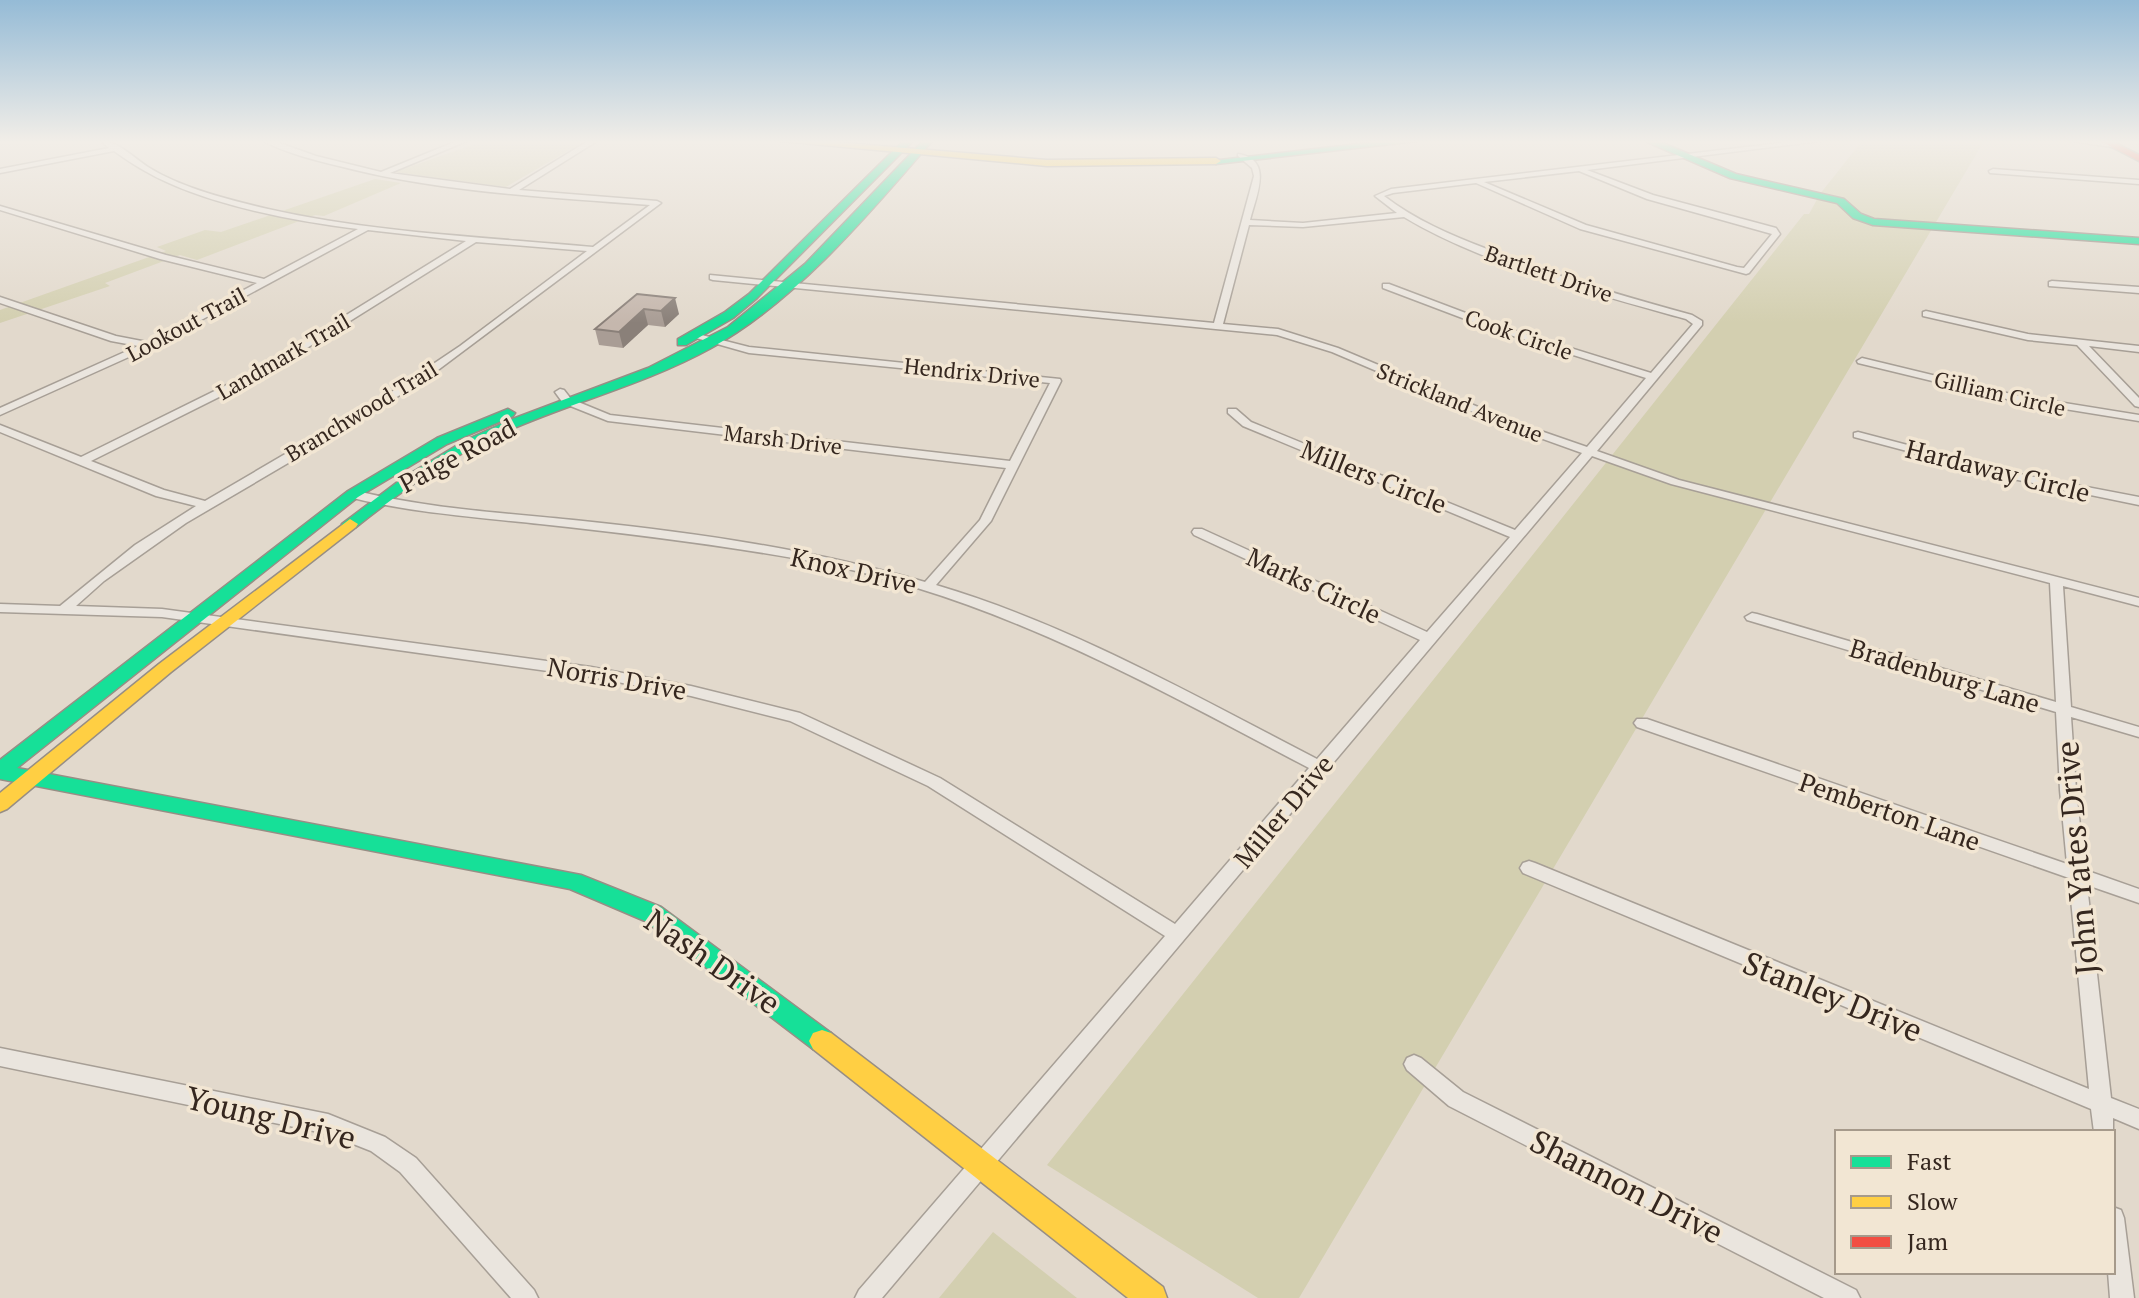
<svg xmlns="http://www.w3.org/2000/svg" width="2139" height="1298" font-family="'PT Serif',serif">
<rect width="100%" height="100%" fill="#e2d9cc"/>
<!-- green -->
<g fill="#d3cfb0">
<polygon points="483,141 585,141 506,187 395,172"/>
<polygon points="1862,141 1984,141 1299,1298 1258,1298 1047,1165 1804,214 1809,214 1820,194"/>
<polygon points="375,179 401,183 324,216 315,215 197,260 180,255 105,283 110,286 0,323 0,310 166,251 157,247 205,230 221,232"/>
<polygon points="993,1232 1077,1298 939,1298"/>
</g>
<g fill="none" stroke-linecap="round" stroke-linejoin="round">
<!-- street casing -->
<g stroke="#a79f96" stroke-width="3">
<g id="street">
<path d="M 101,141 C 118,141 134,158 148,167 C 181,188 230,200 268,209 C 374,233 484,237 593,247 L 650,205 C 546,197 438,192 339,166 C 314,160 286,153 263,141 L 274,141 L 316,156 L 381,172 L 457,141 L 467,141 L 390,173 L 510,189 L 588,141 L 597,141 L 519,190 L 657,201 L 661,203 L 434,373 L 358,422 L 186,523 L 104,581 L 76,606 L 162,609 L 591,667 L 691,686 L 800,713 L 940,778 L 1175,924 L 1309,768 C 1149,684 995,597 815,562 C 724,545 632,534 540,524 C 476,517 411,513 349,497 L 347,494 L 353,490 C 428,509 506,513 583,521 C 698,533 814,550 925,582 L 980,520 L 1006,468 L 608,421 L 563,403 L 555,392 L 560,389 L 564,390 L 571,399 L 610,415 L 1010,461 L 1050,383 L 749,353 L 689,336 L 694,333 L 749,347 L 1060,379 L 1061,381 L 991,521 L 936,585 C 1071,625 1193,695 1317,759 L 1420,640 L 1194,535 L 1192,532 L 1194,529 L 1202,529 L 1427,632 L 1510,537 L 1243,426 L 1228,413 L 1228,409 L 1236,409 L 1251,422 L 1515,530 L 1582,453 L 1501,424 L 1332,352 L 1277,335 L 713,280 L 710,279 L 710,275 L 1214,323 L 1254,176 L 1252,168 L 1238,156 L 1238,154 C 1274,159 1256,196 1250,220 L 1303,223 L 1397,213 L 1375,196 L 1391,189 L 1796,141 L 1821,141 L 1587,170 L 1653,195 L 1776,228 L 1780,234 L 1749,273 L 1746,274 L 1580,229 L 1476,183 L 1393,193 L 1384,196 C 1415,220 1451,235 1487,249 C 1554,276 1623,296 1692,315 L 1702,321 L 1702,325 L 1597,451 L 1679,480 L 2139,598 L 2139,606 L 2063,586 L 2071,707 L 2139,727 L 2139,737 L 2071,717 L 2076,790 L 2085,870 L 2139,889 L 2139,903 L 2087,885 L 2111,1098 L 2139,1109 L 2139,1129 L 2113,1118 L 2113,1135 L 2113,1132 L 2094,1132 L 2091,1109 L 1523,873 L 1520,868 L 1523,863 L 1529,861 L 1535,863 L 2089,1089 L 2069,878 L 1637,727 L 1634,723 L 1637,719 L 1647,719 L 2067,864 L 2060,790 L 2056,712 L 1747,620 L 1745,617 L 1752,613 L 1757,614 L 2056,702 L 2050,583 L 1671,484 L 1592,456 L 882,1298 L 855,1298 L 859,1290 L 1165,936 L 928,786 L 790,721 L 691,696 L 591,677 L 162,617 L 0,612 L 0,604 L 60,606 L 135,545 L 196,506 L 156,496 L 0,432 L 0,425 L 81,457 L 259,369 L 466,241 L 368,230 L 151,347 L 0,415 L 0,408 L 138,346 L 111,341 L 0,303 L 0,297 L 116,336 L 147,342 L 257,283 L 160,259 L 0,210 L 0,206 L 166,255 L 264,279 L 358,229 C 293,221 202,204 145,171 C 134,165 124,158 114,151 L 0,173 L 0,169 L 109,148 ZM 1579,171 L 1647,199 L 1772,234 L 1744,268 L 1737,267 L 1586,225 L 1484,182 ZM 1404,217 C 1484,265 1596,294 1686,319 L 1693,324 L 1651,373 L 1500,326 L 1389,284 L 1383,284 L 1383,288 L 1494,330 L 1646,378 L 1587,447 L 1509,420 L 1338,348 L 1278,329 L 1223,324 L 1249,225 L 1303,227 ZM 476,242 L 587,251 L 460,346 L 393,391 L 205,501 L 164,490 L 91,461 L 267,373 Z"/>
<polygon points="2071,141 2098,141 2115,145 2112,147"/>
<polygon points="1993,169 2139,180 2139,184 1990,173 1989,171"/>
<polygon points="2052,281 2139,287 2139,293 2049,286 2049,282"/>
<polygon points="1926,311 2028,334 2139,346 2139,352 2089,346 2139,398 2139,407 2135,406 2077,345 2028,340 1923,316 1923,312"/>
<polygon points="1862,358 2015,395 2139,415 2139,421 2015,401 1858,363 1857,361"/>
<polygon points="1858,432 2014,473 2139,497 2139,505 2013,479 1854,437 1854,433"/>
<polygon points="0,1048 328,1114 385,1137 416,1158 534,1290 538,1298 511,1298 400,1172 371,1151 328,1134 0,1066"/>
<polygon points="1414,1055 1421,1058 1463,1092 1856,1290 1860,1298 1824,1298 1449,1106 1407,1070 1404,1064 1407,1058"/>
<polygon points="2113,1207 2121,1210 2124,1218 2134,1298 2110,1298 2108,1272 2113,1272"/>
</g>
</g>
<!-- fast casing -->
<g stroke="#978e85" stroke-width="3">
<g id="fast">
<polygon points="903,141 913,141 757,298 733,318 686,345 678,345 678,339 725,312 749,294"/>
<path d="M 923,141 L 932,141 C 869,214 796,301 711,348 C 644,385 568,403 498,435 C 446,459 400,492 356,527 L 344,527 L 342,524 L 403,478 L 466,440 L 510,420 L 648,368 L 728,327 L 805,264 Z"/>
<polygon points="1383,141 1418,141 1216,164 1211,161"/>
<polygon points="1645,141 1658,141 1736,174 1844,199 1861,214 1874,219 2139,238 2139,244 1873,225 1853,218 1837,203 1730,178"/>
<polygon points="508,409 515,413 513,416 447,444 358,497 17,768 581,875 661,907 831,1033 835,1041 831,1049 822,1052 813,1049 645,921 570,889 0,779 0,760 348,491 437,438"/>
</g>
</g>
<!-- slow casing -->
<g stroke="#978e85" stroke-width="3">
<g id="slow">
<polygon points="780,141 822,141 1047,160 1216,158 1221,161 1216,164 1047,166"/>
<polygon points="350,519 358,524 356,527 171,672 7,809 0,812 0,793 159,664"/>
<polygon points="822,1030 831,1033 1163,1287 1167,1298 1128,1298 813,1049 809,1041 813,1033"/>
</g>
</g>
<!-- jam casing -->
<g stroke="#978e85" stroke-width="3">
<polygon id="jam" points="2100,141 2112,141 2139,155 2139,161"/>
</g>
<!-- street -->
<use href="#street" fill="#eae5de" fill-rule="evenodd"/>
<!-- fast -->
<use href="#fast" fill="#16e098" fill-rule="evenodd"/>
<!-- slow -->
<use href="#slow" fill="#ffcf43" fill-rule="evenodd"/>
<!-- jam -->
<use href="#jam" fill="#f24e42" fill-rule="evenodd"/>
</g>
<!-- wall -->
<polygon fill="#a99d95" points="637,294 679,314 665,327 648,325 623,348 599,345 595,329"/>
<!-- shaded-wall -->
<g fill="#8a8079">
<polygon points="675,298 679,314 665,327 661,311"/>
<polygon points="644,309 648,325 623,348 619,332"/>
</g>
<!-- building -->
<polygon fill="#c5b7ad" stroke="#8a8079" stroke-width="2" points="637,294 675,298 661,311 644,309 619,332 595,329"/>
<!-- sky -->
<linearGradient id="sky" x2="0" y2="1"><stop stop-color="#95bbd6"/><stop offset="0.44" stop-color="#f2eee8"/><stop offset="1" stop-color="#f2eee8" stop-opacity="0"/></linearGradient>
<rect width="2139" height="323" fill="url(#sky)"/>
<g text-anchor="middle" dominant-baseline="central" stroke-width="7" stroke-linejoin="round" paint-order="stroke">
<!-- far-street labels -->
<g font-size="22" fill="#35271f" stroke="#f2e6d3">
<text transform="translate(1549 273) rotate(19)">Bartlett Drive</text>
<text transform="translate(186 324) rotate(-28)">Lookout Trail</text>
<text transform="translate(1519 334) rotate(19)">Cook Circle</text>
<text transform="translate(283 356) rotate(-30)">Landmark Trail</text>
<text transform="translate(972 372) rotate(6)">Hendrix Drive</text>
<text transform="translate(2000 393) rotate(13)">Gilliam Circle</text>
<text transform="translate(1460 402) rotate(22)">Strickland Avenue</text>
<text transform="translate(361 411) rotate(-31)">Branchwood Trail</text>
<text transform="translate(783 439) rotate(7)">Marsh Drive</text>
</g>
<!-- street labels -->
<g font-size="26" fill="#35271f" stroke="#f2e6d3">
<text transform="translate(457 455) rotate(-28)">Paige Road</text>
<text transform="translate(1998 470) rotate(14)">Hardaway Circle</text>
<text transform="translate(1374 476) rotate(22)">Millers Circle</text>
<text transform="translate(854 570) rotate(13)">Knox Drive</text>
<text transform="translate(1314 585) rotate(25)">Marks Circle</text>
<text transform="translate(1945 675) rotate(17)">Bradenburg Lane</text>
<text transform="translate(617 678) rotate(10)">Norris Drive</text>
<text transform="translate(1283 811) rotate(-50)">Miller Drive</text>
<text transform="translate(1890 811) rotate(19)">Pemberton Lane</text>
</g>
<!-- near-street labels -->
<g font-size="32" fill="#35271f" stroke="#f2e6d3">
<text transform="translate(2076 858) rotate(-95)">John Yates Drive</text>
<text transform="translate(713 961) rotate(35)">Nash Drive</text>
<text transform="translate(1833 996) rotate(22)">Stanley Drive</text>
<text transform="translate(271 1117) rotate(14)">Young Drive</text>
<text transform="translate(1627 1186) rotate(27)">Shannon Drive</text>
</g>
</g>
<!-- legend -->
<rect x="1835" y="1130" width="280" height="144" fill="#f2e6d3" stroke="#a69a8b" stroke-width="2"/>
<rect x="1851" y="1156" width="40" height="12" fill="#16e098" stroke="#a69a8b" stroke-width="2"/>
<text x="1907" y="1170" font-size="24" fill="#35271f">Fast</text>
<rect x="1851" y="1196" width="40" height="12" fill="#ffcf43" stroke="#a69a8b" stroke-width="2"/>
<text x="1907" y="1210" font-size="24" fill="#35271f">Slow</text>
<rect x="1851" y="1236" width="40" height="12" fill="#f24e42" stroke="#a69a8b" stroke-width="2"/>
<text x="1907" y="1250" font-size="24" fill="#35271f">Jam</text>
</svg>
